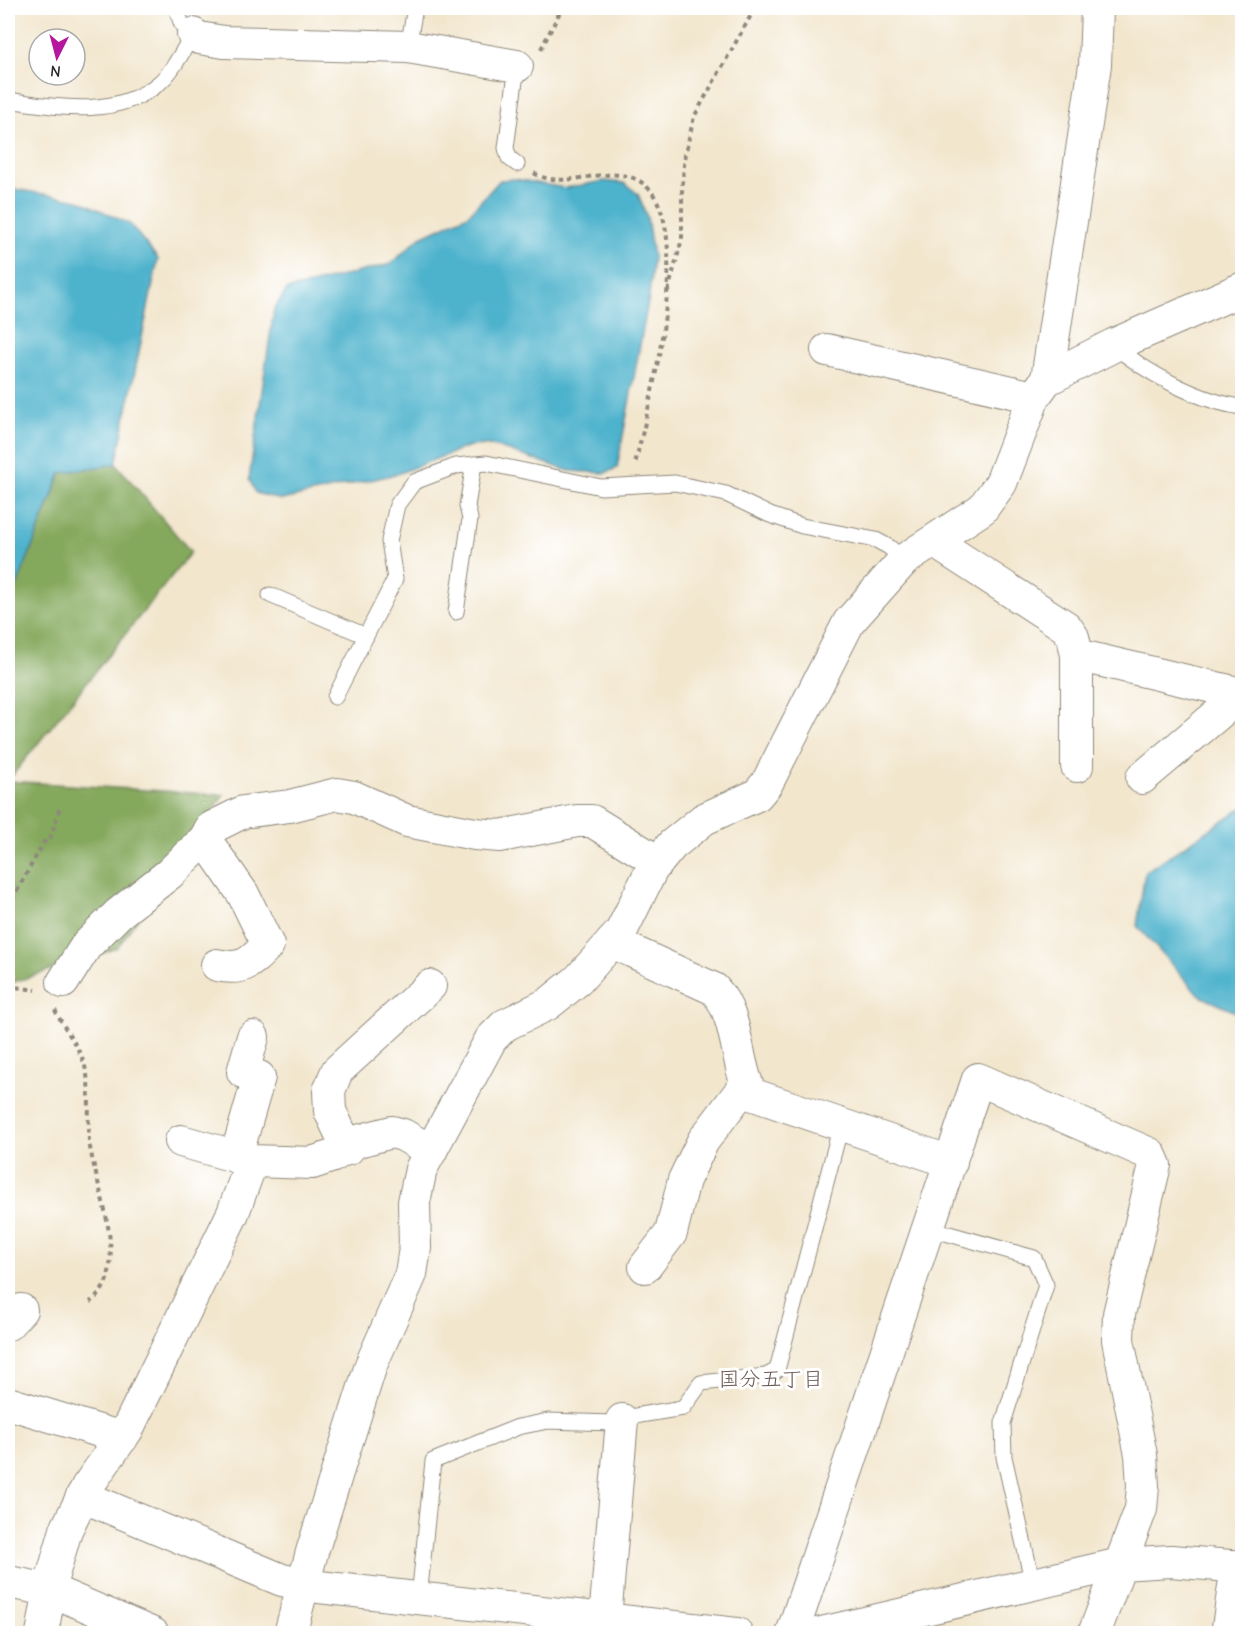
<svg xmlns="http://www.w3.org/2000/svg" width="1250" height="1641" font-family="'Comic Neue','Klee One',sans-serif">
<rect width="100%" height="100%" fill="#fff"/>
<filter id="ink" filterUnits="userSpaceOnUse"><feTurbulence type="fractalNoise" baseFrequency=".0167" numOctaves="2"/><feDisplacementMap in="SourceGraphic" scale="12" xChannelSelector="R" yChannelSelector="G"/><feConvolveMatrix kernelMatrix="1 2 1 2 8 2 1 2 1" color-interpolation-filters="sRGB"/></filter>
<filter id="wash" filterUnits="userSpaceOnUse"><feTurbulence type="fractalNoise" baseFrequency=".008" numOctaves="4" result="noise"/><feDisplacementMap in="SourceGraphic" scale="24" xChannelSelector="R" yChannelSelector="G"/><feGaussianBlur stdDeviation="1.35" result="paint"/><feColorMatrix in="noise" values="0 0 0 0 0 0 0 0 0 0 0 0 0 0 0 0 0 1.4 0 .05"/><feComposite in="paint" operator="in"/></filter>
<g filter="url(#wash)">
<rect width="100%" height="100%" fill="#f2e6cd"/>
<!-- forest -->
<polygon fill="#84a85c" stroke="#586a44" stroke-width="1.5" points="116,464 191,552 8,781 224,795 117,948 8,984 8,593 15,590 61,473"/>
<!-- water -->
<g fill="#4eb2cc" stroke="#3c6e7c" stroke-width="1.5">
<polygon points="515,179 565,188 604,181 624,183 638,194 647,217 653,257 649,297 617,468 605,473 569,471 490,445 470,446 397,474 282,500 256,493 249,479 274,309 287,290 391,264 419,238 468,215 500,180"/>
<polygon points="8,188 79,200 130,224 158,259 116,464 61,473 15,591 8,593"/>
<polygon points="1242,808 1242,1015 1200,996 1137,926 1145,872"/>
</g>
</g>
<g filter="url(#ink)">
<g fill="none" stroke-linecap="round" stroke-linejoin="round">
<!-- service casing -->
<g stroke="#8e887c" stroke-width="17">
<g id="service">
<polyline points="408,47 415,8"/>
<polyline points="517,66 506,148 509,158 517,164"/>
<path d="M 8,100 C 56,107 117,119 159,83 C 174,70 183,50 193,34 L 182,25 L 176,8"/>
<path d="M 1114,345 C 1145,373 1201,402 1242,407"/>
<polyline points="270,595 366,636"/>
<polyline points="456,612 470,519 467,506 474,464"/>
<polyline points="335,697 395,579 389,541 397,505 414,482 456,466 486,463 601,487 675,483 726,494 770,515 802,526 876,540 889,547 904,560"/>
<polyline points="928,1228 1034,1258 1046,1285 1003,1423 1004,1457 1033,1584"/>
<polyline points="419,1598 433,1461 518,1427 548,1421 613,1423 640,1415 683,1408 701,1383 766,1376 777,1370 841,1125"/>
</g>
</g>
<!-- minor casing -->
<g stroke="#8e887c" stroke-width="34">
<g id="minor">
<polyline points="193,34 199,38 224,42 408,47 517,66"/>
<polyline points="827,350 1034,397"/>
<polyline points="935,542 1066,627 1073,637 1077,655 1242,694"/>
<polyline points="1077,766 1077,655"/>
<polyline points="1142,778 1242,694"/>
<path d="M 612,942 L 714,989 C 739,1015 735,1062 751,1094 L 951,1162"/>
<path d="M 217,965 C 243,971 250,963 268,945 L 243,894 L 205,839 L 211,828 L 243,812 L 290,806 L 337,794 L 354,797 L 407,821 L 475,834 L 500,836 L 577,821 L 592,821 L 658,862"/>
<polyline points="63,982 86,946 118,914 169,874 205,839"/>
<polyline points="181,1141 252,1161 312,1163 333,1156 358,1141 392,1132 403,1135 431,1151"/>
<polyline points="348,1149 330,1111 329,1091 337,1071 430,986"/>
<polyline points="236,1157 259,1077 243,1072 253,1037"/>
<polyline points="645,1267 671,1233 684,1180 703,1141 746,1084"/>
<polyline points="8,1324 21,1310"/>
<polyline points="8,1403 122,1438"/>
<polyline points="82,1496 282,1580 319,1587 737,1634"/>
<polyline points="8,1582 50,1590 153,1634"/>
<polyline points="605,1619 622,1420"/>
<polyline points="42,1634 51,1582 66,1530 87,1487 127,1430 233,1213 252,1161"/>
<polyline points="290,1634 312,1552 371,1365 411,1274 415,1248 414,1202 421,1169 491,1039 505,1025 548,1004 578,980 621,932 652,869 672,845 704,819 757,795 767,783 849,622 904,560 982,509 1001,483 1034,397 1047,379 1095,65 1097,8"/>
<polyline points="792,1634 978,1079 1150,1154 1155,1165 1119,1314 1118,1340 1141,1455 1143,1486 1141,1509 1094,1634"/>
<polyline points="817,1634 1120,1564 1171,1561 1242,1567"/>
<polyline points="1227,1634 1237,1566"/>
</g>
</g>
<!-- tertiary casing -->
<g stroke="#8e887c" stroke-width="35">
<polyline id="tertiary" points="1047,379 1114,345 1242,289"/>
</g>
<!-- path -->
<g stroke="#8e887c" stroke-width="4" stroke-dasharray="4.5 4.5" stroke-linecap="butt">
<polyline points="541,49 562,8"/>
<path d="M 534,173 C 563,191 601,166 633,178 C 704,204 648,409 635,464"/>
<polyline points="668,291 682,239 682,187 685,155 694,117 755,8"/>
<polyline points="8,907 44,842 50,839 60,807"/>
<polyline points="8,986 36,990"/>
<path d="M 55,1010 C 63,1026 75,1042 82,1058 C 93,1084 87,1113 89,1140 C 93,1182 135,1272 90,1302"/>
</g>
<!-- service -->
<use href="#service" stroke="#fff" stroke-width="15"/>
<!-- minor -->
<use href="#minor" stroke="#fff" stroke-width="32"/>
<!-- tertiary -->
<use href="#tertiary" stroke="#fff" stroke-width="33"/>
</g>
</g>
<g text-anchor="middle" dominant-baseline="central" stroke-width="6" stroke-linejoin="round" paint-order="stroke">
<!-- neighbourhood labels -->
<g font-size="21" fill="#6b5955" stroke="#fff">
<text x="771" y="1379">国分五丁目</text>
</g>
</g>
<!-- margin -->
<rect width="1250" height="1641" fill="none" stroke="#fff" stroke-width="30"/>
<!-- north arrow -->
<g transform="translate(57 57) rotate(186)"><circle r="28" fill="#ffffff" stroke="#aaaaaa" stroke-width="1.5"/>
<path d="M0-4.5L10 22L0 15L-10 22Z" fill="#b5179e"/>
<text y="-9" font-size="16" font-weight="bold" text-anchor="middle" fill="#2b2b2b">N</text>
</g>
</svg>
